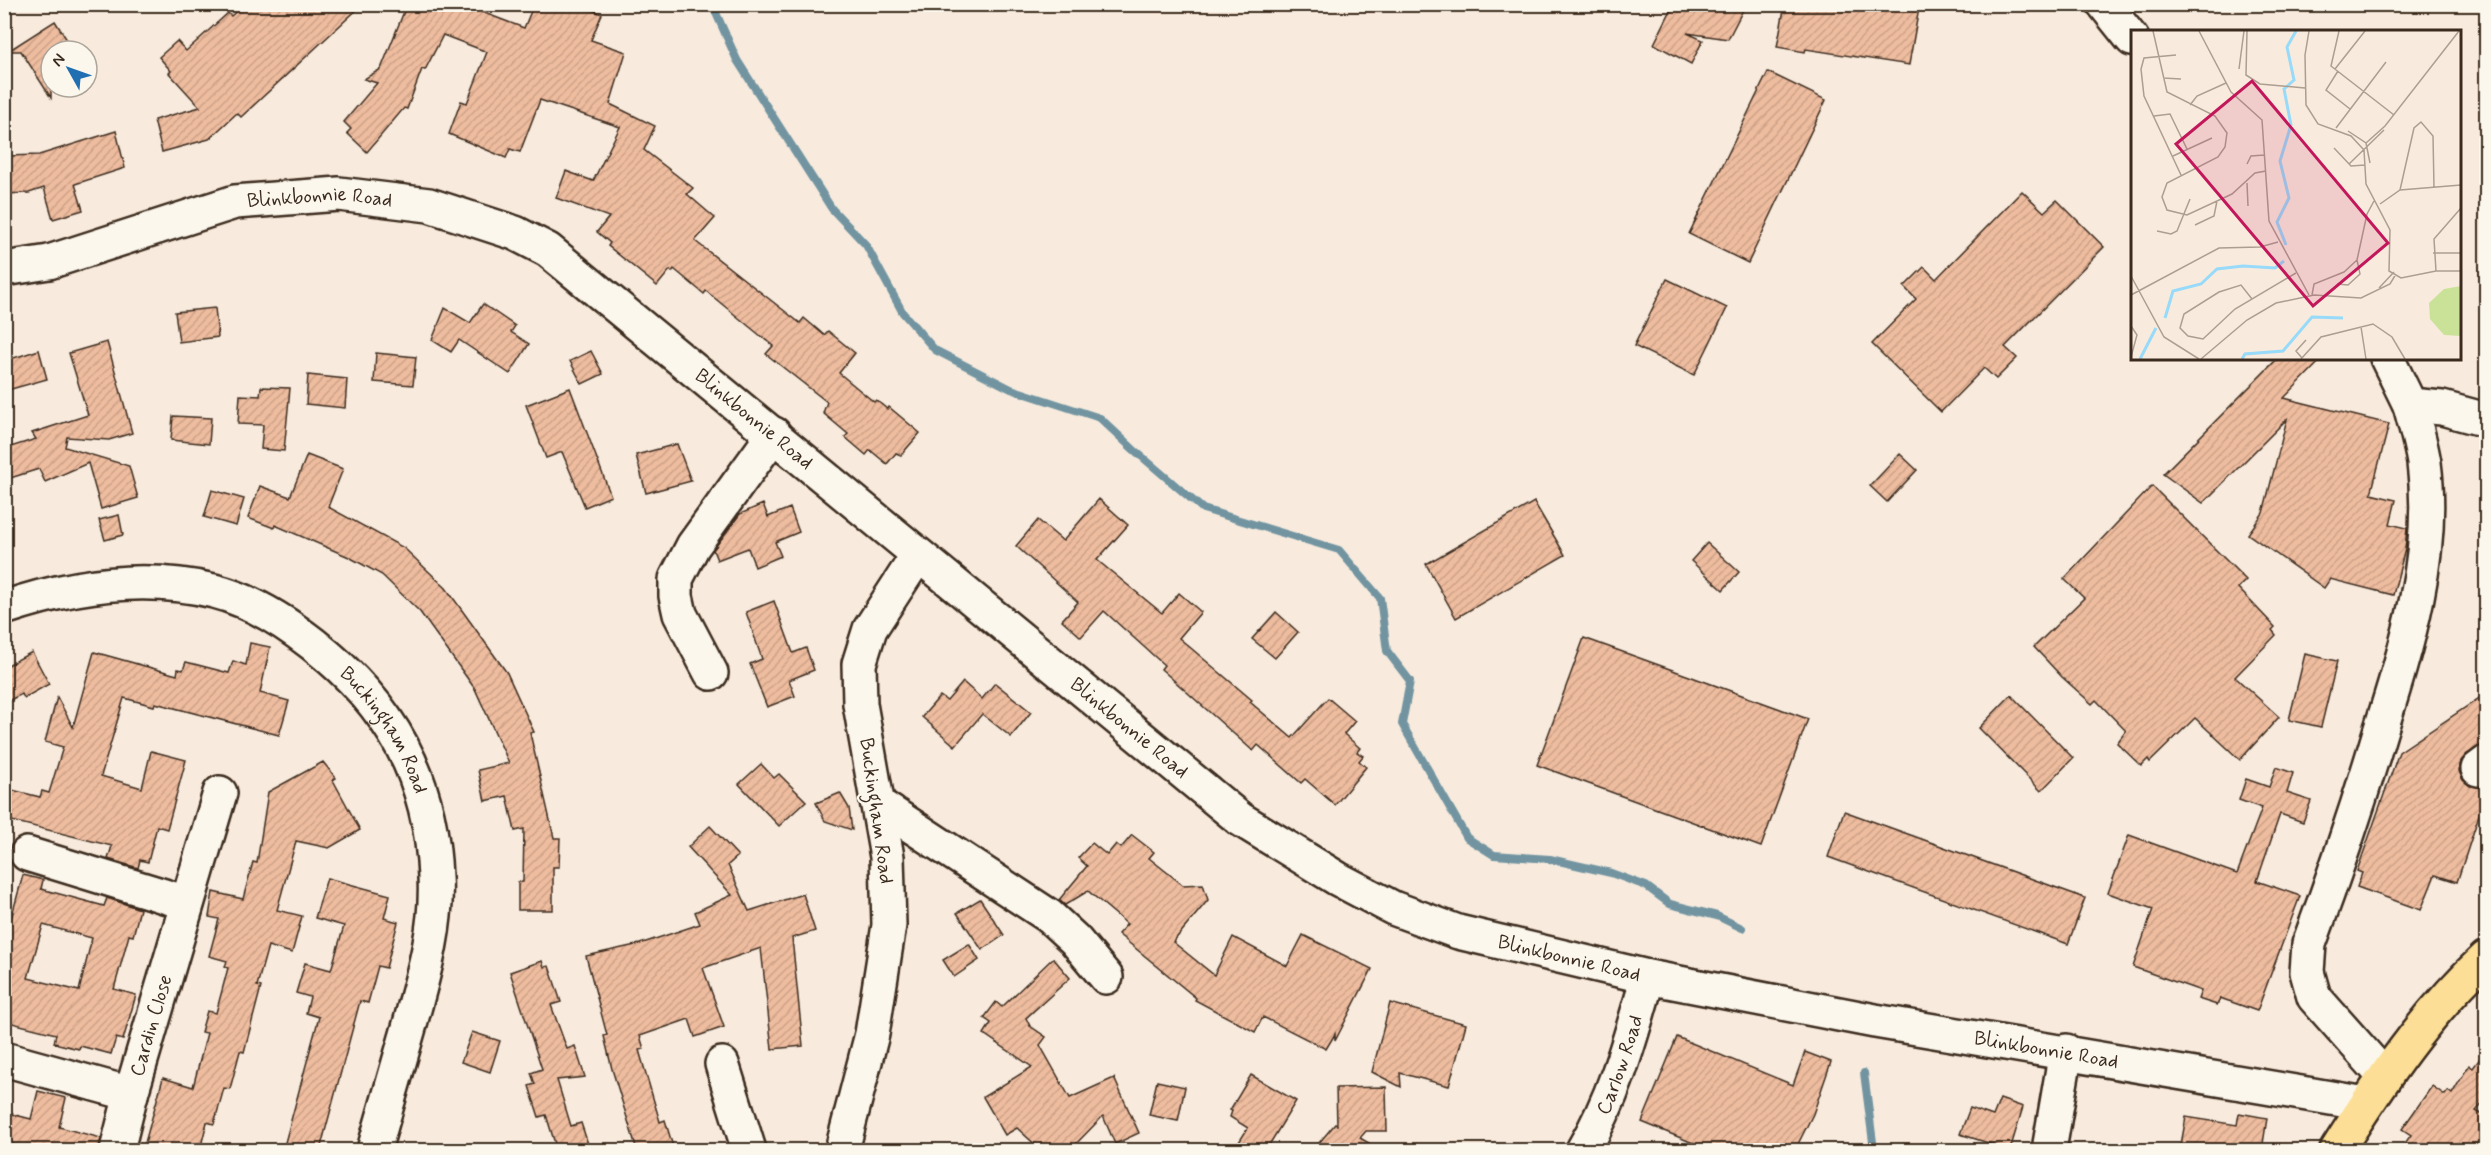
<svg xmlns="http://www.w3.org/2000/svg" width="2491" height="1155" font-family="Mynerve,sans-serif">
<defs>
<pattern id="building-hatch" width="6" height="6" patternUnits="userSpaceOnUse" patternTransform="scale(1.5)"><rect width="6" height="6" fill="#eebc9f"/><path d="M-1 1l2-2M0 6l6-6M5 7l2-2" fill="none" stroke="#cda288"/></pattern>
</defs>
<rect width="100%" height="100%" fill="#f8ebdd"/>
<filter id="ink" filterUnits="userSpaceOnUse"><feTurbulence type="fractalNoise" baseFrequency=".0167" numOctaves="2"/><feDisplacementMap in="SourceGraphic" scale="12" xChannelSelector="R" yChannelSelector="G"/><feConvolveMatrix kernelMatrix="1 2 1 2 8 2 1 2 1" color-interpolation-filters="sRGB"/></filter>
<g filter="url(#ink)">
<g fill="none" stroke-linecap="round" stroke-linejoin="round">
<!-- stream -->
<g stroke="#7294a1" stroke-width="8">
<polyline points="712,4 737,60 832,209 866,245 903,313 935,350 1011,389 1100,418 1133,449 1203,509 1339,550 1380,598 1387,651 1410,681 1402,724 1467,838 1494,855 1550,859 1611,873 1646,886 1670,904 1717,916 1742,928"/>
<polyline points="1864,1073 1874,1150"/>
</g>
</g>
<!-- building -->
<g fill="url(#building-hatch)" stroke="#3b2a1e" stroke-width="1.5" fill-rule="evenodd">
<polygon points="244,4 363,4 241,117 237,113 209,139 162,152 154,120 200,107 169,73 171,71 159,57 177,41 186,51 228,13 231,16"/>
<polygon points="407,4 461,4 524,28 534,4 578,4 602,14 591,40 626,52 610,104 655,126 644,150 693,188 687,194 715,218 695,241 800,323 804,318 824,335 828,331 855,353 839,373 874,402 876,400 887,409 889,407 920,433 901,455 896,453 887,464 870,450 866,455 845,437 848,434 823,413 827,402 766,354 773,346 706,291 704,294 674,269 672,272 670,270 657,286 608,246 610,243 597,232 609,217 556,198 566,171 593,181 620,127 540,100 520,152 510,149 506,158 449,134 461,101 467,103 487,52 443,35 425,70 422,69 407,109 404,108 367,152 347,133 351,129 344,122 377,83 364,79 381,69"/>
<polygon points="1674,4 1746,4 1728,39 1687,33 1703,40 1691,64 1654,44"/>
<polygon points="1785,4 1899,4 1919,8 1909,65 1806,49 1805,52 1777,47"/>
<polygon points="55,21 74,51 51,51 51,98 21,51 8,51"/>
<polygon points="1768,72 1826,100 1748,263 1689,234"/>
<polygon points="116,131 125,168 75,184 83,210 53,219 44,188 29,193 4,194 7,156 39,155"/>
<polygon points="2022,191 2044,212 2057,200 2104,247 2005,347 2017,358 1996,379 1984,368 1941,412 1872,344 1916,299 1904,287 1924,267 1936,279"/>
<polygon points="1667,279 1727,308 1694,375 1634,346"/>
<polygon points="483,304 515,326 511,332 529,344 510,374 459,340 451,352 432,340 445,308 470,323"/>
<polygon points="215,308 218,337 179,342 175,312"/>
<polygon points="107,342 132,433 109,440 67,437 65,447 129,466 138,498 101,509 88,463 45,482 39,469 4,480 4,449 36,439 32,433 88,415 69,353"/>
<polygon points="39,350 47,379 4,391 4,361"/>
<polygon points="591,351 603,374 582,384 570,361"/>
<polygon points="376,353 416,357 413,385 374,382"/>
<polygon points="2278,358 2323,358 2284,398 2389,424 2371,494 2396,500 2390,524 2407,528 2405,549 2393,595 2330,579 2324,588 2248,534 2263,513 2287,419 2203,503 2163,474"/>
<polygon points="308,375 347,379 345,408 306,404"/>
<polygon points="261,387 290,388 284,451 261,449 263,425 238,424 240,395 260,396"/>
<polygon points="570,388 611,496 585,507 562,452 546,458 526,405"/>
<polygon points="173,416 211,418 209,444 171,440"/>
<polygon points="677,444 691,481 646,493 636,455"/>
<polygon points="1900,454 1917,470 1887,502 1870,486"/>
<polygon points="307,455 343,469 328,507 404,548 446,588 507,673 534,732 530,733 554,838 560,838 559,867 553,867 553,910 518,910 518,882 523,882 524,829 515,831 507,796 485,801 478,770 509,763 475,689 420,612 382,575 349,557 275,525 274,528 248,518 260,486 290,497"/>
<polygon points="2152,486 2246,580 2238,588 2275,627 2272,630 2276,635 2235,677 2279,717 2240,760 2195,718 2150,762 2148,759 2141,766 2117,743 2126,731 2096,700 2092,704 2062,677 2034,647 2084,598 2064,579"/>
<polygon points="212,490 244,499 236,526 204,517"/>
<polygon points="1099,499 1128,525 1097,560 1162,613 1179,593 1201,612 1179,638 1252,700 1250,702 1292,738 1328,698 1355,721 1344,734 1360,748 1357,752 1363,756 1359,761 1366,767 1335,805 1305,779 1301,783 1258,745 1253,751 1161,669 1164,665 1104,611 1081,637 1062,620 1078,602 1016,546 1038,520 1063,541"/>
<polygon points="1534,502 1565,555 1456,618 1426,564"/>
<polygon points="763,504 768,517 790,508 799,532 775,542 781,556 755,567 748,548 717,560 713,550 740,514"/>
<polygon points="119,515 123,535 105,540 99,520"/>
<polygon points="1707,543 1739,572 1723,590 1691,561"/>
<polygon points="774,601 793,653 806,648 814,670 789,680 795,696 767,707 750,664 762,659 746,612"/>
<polygon points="1276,612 1298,632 1275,658 1252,639"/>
<polygon points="1584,638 1808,719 1761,847 1537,765"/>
<polygon points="250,643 270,647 260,693 289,701 279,735 155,703 154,706 124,698 101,776 142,788 151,751 186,760 167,829 157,826 148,862 140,860 138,868 108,859 112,846 4,819 4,788 40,797 42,791 49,793 63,747 45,742 57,697 73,727 94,652 177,675 178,669 183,670 186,662 229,673 233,661 246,665"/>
<polygon points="32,652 49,684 24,698 22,694 4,703 4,667"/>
<polygon points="2305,654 2337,661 2321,727 2289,720"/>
<polygon points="963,682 982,699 995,683 1031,712 1011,737 982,714 955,746 922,717 940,696 947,701"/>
<polygon points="2487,693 2487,745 2467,754 2461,761 2459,771 2463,780 2470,786 2487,785 2487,805 2481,809 2457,882 2435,875 2421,910 2357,887 2362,873 2357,871 2399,752"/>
<polygon points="2011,695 2073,758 2041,791 1979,728"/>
<polygon points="323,762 336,778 333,780 360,830 329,848 296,841 277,910 302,916 292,953 268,946 257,986 261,987 244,1052 240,1051 230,1089 224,1088 214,1124 207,1122 200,1150 143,1150 163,1078 193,1087 207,1033 201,1032 207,1011 216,1013 228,968 225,967 227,961 209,956 219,919 209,917 213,892 243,899 253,862 257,863 268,792"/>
<polygon points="761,764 774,778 779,774 806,801 779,826 739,784"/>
<polygon points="2276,767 2293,773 2287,793 2311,801 2303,822 2280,814 2257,881 2300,896 2257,1011 2220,998 2217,1005 2198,999 2201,991 2133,967 2153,909 2108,893 2129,835 2237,874 2262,808 2239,800 2246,779 2269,787"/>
<polygon points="840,793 849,808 852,830 825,821 816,803"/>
<polygon points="1844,811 2085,898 2068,944 1828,857"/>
<polygon points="710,826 738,856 728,865 749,911 803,894 815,931 792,938 803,1046 772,1049 761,948 703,968 724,1027 695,1037 689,1019 640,1036 644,1049 639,1050 660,1122 665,1120 674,1150 637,1150 612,1069 604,1036 607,1035 586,956 640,944 700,924 695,912 732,895 688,847"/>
<polygon points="1132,835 1154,852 1149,858 1183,885 1203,884 1208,900 1173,942 1214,975 1233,937 1287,966 1303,935 1372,969 1335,1041 1335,1034 1326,1049 1263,1017 1255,1032 1195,1000 1196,998 1118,934 1127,924 1088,891 1065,905 1059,900 1087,866 1078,858 1092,843 1107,855 1116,844 1121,848"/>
<path d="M 23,875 L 43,880 L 41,889 L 104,906 L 107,898 L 140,909 L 133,936 L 129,935 L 114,989 L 136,995 L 123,1040 L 116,1038 L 111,1054 L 80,1046 L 79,1049 L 54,1043 L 56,1034 L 4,1021 L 4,944 ZM 43,925 L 92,938 L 79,991 L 28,978 Z"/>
<polygon points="327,878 390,895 384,918 398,922 386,968 378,966 368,1003 360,1001 320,1150 283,1150 319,1017 306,1013 310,997 296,993 305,963 331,970 344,926 315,918"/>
<polygon points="980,899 1004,935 982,950 957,913"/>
<polygon points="969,944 979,960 954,977 943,960"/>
<polygon points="1053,958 1070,978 1026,1018 1030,1026 1046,1037 1040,1045 1070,1098 1114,1078 1139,1133 1115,1144 1103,1116 1070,1150 1041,1150 1017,1128 1005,1135 983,1097 1032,1067 984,1034 991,1023 984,1018 996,1002 1002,1007"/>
<polygon points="542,961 544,967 549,966 561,1002 551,1005 567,1049 575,1046 585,1077 557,1080 571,1126 581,1123 590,1150 557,1150 546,1115 539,1117 529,1086 535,1084 531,1073 542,1069 510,972"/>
<polygon points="1390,1003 1466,1024 1449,1086 1400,1073 1401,1087 1372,1072"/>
<polygon points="472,1032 500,1041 490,1072 461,1062"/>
<polygon points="1677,1037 1793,1085 1805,1052 1831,1062 1813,1114 1795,1150 1710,1150 1642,1122"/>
<polygon points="2487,1049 2487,1099 2476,1111 2487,1117 2487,1150 2400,1150 2411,1135 2402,1129 2432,1086 2445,1095 2448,1091 2452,1094 2469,1065 2473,1068"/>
<polygon points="1251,1075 1296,1101 1266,1150 1234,1150 1248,1128 1230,1117 1232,1111 1230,1110"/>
<polygon points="1157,1081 1185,1087 1178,1121 1149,1115"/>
<polygon points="1386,1087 1387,1131 1366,1131 1360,1138 1381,1150 1313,1150 1335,1124 1337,1125 1336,1088"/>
<polygon points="38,1091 66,1098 59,1127 101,1138 99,1150 36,1150 4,1142 4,1112 31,1119"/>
<polygon points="2000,1099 2023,1107 2010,1150 1960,1134 1970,1108 1993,1116"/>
<polygon points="2239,1113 2267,1118 2262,1150 2180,1150 2186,1117 2237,1125"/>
</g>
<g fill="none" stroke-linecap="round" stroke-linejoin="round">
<!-- minor casing -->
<g stroke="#3b2a1e" stroke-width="38">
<g id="minor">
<polyline points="2104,4 2132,39"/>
<path id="s1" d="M 4,269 L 49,262 L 235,202 L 339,194 L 429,205 L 515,233 L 548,250 L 1240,819 L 1338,879 L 1393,908 L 1458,932 L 1648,977 L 1875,1021 L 2366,1104"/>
<polyline points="2387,358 2410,405 2442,408 2486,420"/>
<path id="s2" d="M 4,608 C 71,585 144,574 214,591 C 250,600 285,622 313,644 C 391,705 431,777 435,877 C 438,927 423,976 410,1024 C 398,1066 386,1108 374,1150"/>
<polyline points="711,673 680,614 676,596 676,579 693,546 774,434"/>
<polyline points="2478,769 2486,763"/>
<polyline points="878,804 1049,916 1075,940 1106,977"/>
<polyline points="27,854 187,903"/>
<polyline points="4,1059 131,1094"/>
<polyline points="722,1064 749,1150"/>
<path d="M 2385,1077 L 2314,997 L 2307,972 L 2309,944 C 2335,874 2359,803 2380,732 C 2407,646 2436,554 2424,463 C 2421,444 2415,424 2410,405"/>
<path id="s3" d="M 117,1150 L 131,1094 L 220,793"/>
<polyline points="842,1150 872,1034 889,925 887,857 860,704 859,664 870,629 918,555"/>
<path id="s4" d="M 1583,1150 C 1615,1097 1631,1036 1648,977"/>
<polyline points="2049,1150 2066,1051"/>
</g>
</g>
<!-- major casing -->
<g stroke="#3b2a1e" stroke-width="38">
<path id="major" d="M 2337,1150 C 2380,1082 2426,1013 2486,958"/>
</g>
<!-- minor -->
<use href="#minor" stroke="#fbf7ec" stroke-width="33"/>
<!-- major -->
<use href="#major" stroke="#fcde96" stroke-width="33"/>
</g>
</g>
<g text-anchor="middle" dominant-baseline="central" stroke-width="4.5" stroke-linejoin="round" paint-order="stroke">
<!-- street labels -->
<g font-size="20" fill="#3b2a1e" stroke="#fbf7ec">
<text stroke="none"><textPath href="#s1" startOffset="326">Blinkbonnie Road</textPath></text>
<text stroke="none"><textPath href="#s1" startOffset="830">Blinkbonnie Road</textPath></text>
<text stroke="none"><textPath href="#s1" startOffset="1316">Blinkbonnie Road</textPath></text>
<text stroke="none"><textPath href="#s2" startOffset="440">Buckingham Road</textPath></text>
<text transform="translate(876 811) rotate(82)">Buckingham Road</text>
<text stroke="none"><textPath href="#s1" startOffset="1820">Blinkbonnie Road</textPath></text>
<text stroke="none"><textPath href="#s3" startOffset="129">Cardin Close</textPath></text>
<text stroke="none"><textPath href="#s1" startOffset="2306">Blinkbonnie Road</textPath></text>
<text stroke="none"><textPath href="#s4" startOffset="93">Carlow Road</textPath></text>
</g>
</g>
<!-- overview -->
<g transform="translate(2131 30)">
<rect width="330" height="330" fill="#f8ebdd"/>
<path d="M 330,256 L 330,306 L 313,305 L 299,289 L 298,273 L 313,259 Z" fill="#cae298"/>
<path fill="none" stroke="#97daf9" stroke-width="3" d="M 155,215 L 146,192 L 158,168 L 149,131 L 160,95 L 153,59 L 163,50 L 156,17 L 165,1M 34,288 L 42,261 L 70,254 L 86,239 L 112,236 L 144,238 L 153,231M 9,329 L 25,298M 111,329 L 114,324 L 152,321 L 181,287 L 212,288"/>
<path fill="none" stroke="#ac9e91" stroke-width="1.5" d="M 22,1 L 36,62 L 84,86 L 96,103 L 94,117 L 87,127 L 36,153 L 31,167 L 36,180 L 56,185 L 101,164 L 124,143 L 135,141M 68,1 L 100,62 L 131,90 L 138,191 L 178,265M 116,1 L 115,45 L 129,54 L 174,58M 178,1 L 174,25 L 175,75 L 187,94 L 220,106 L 233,120 L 235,154 L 259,200 L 258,241 L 270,248 L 305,241 L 330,241M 208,1 L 200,36 L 263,85M 45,25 L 13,28 L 10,39 L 13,66 L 50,145M 108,39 L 113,1M 204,39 L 234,1M 207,41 L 195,60 L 219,79M 32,48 L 50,49M 59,75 L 66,66 L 95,53M 23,86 L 39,84 L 56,119M 205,98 L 255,32M 217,101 L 235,113 L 239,133M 235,113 L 254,96 L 328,1M 203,118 L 220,136 L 234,135M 42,126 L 81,108M 116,134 L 120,126 L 134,125M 218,134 L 253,100M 116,153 L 117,176M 269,160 L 283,98 L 290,92 L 302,106 L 303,158M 249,174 L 269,160 L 330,155M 64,195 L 83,186 L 86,171M 26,201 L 40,204 L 46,201 L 59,169M 302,223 L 330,223M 305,241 L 303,209 L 330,178M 0,246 L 33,307 L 68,329M 206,254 L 217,255 L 229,244 L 226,230 L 236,184 L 243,171M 248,258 L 263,242M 0,265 L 88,218 L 129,217 L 147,212M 181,265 L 183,254 L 213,242 L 226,230M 121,269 L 110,255 L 88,262 L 53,284 L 49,298 L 57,306 L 72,309 L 104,279 L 165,243M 0,296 L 6,305 L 0,327M 230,297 L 235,329M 171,328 L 165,321 L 175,310M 70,329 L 116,290 L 145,273 L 183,265 L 230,268 L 259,254 L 265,244M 170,329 L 190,307 L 242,294 L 261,307 L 274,329"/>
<path fill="#c2185b" fill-opacity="0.15" stroke="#c2185b" stroke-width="3" d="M 121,51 L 257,213 L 182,276 L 45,114 Z"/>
<rect width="330" height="330" fill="none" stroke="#3b2a1e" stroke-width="3"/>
</g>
<!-- margin -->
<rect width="2491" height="1155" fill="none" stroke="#fbf7ec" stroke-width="24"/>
<rect x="12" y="12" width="2467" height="1131" fill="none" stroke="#3b2a1e" stroke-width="2" filter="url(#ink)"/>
<!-- north arrow -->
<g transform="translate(69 69) rotate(310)"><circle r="28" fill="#fbf7ec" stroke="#aea59a" stroke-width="1.5"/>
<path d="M0-4.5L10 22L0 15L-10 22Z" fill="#1f6fb2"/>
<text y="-9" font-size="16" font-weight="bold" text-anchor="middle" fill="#3b2a1e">N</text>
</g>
</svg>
